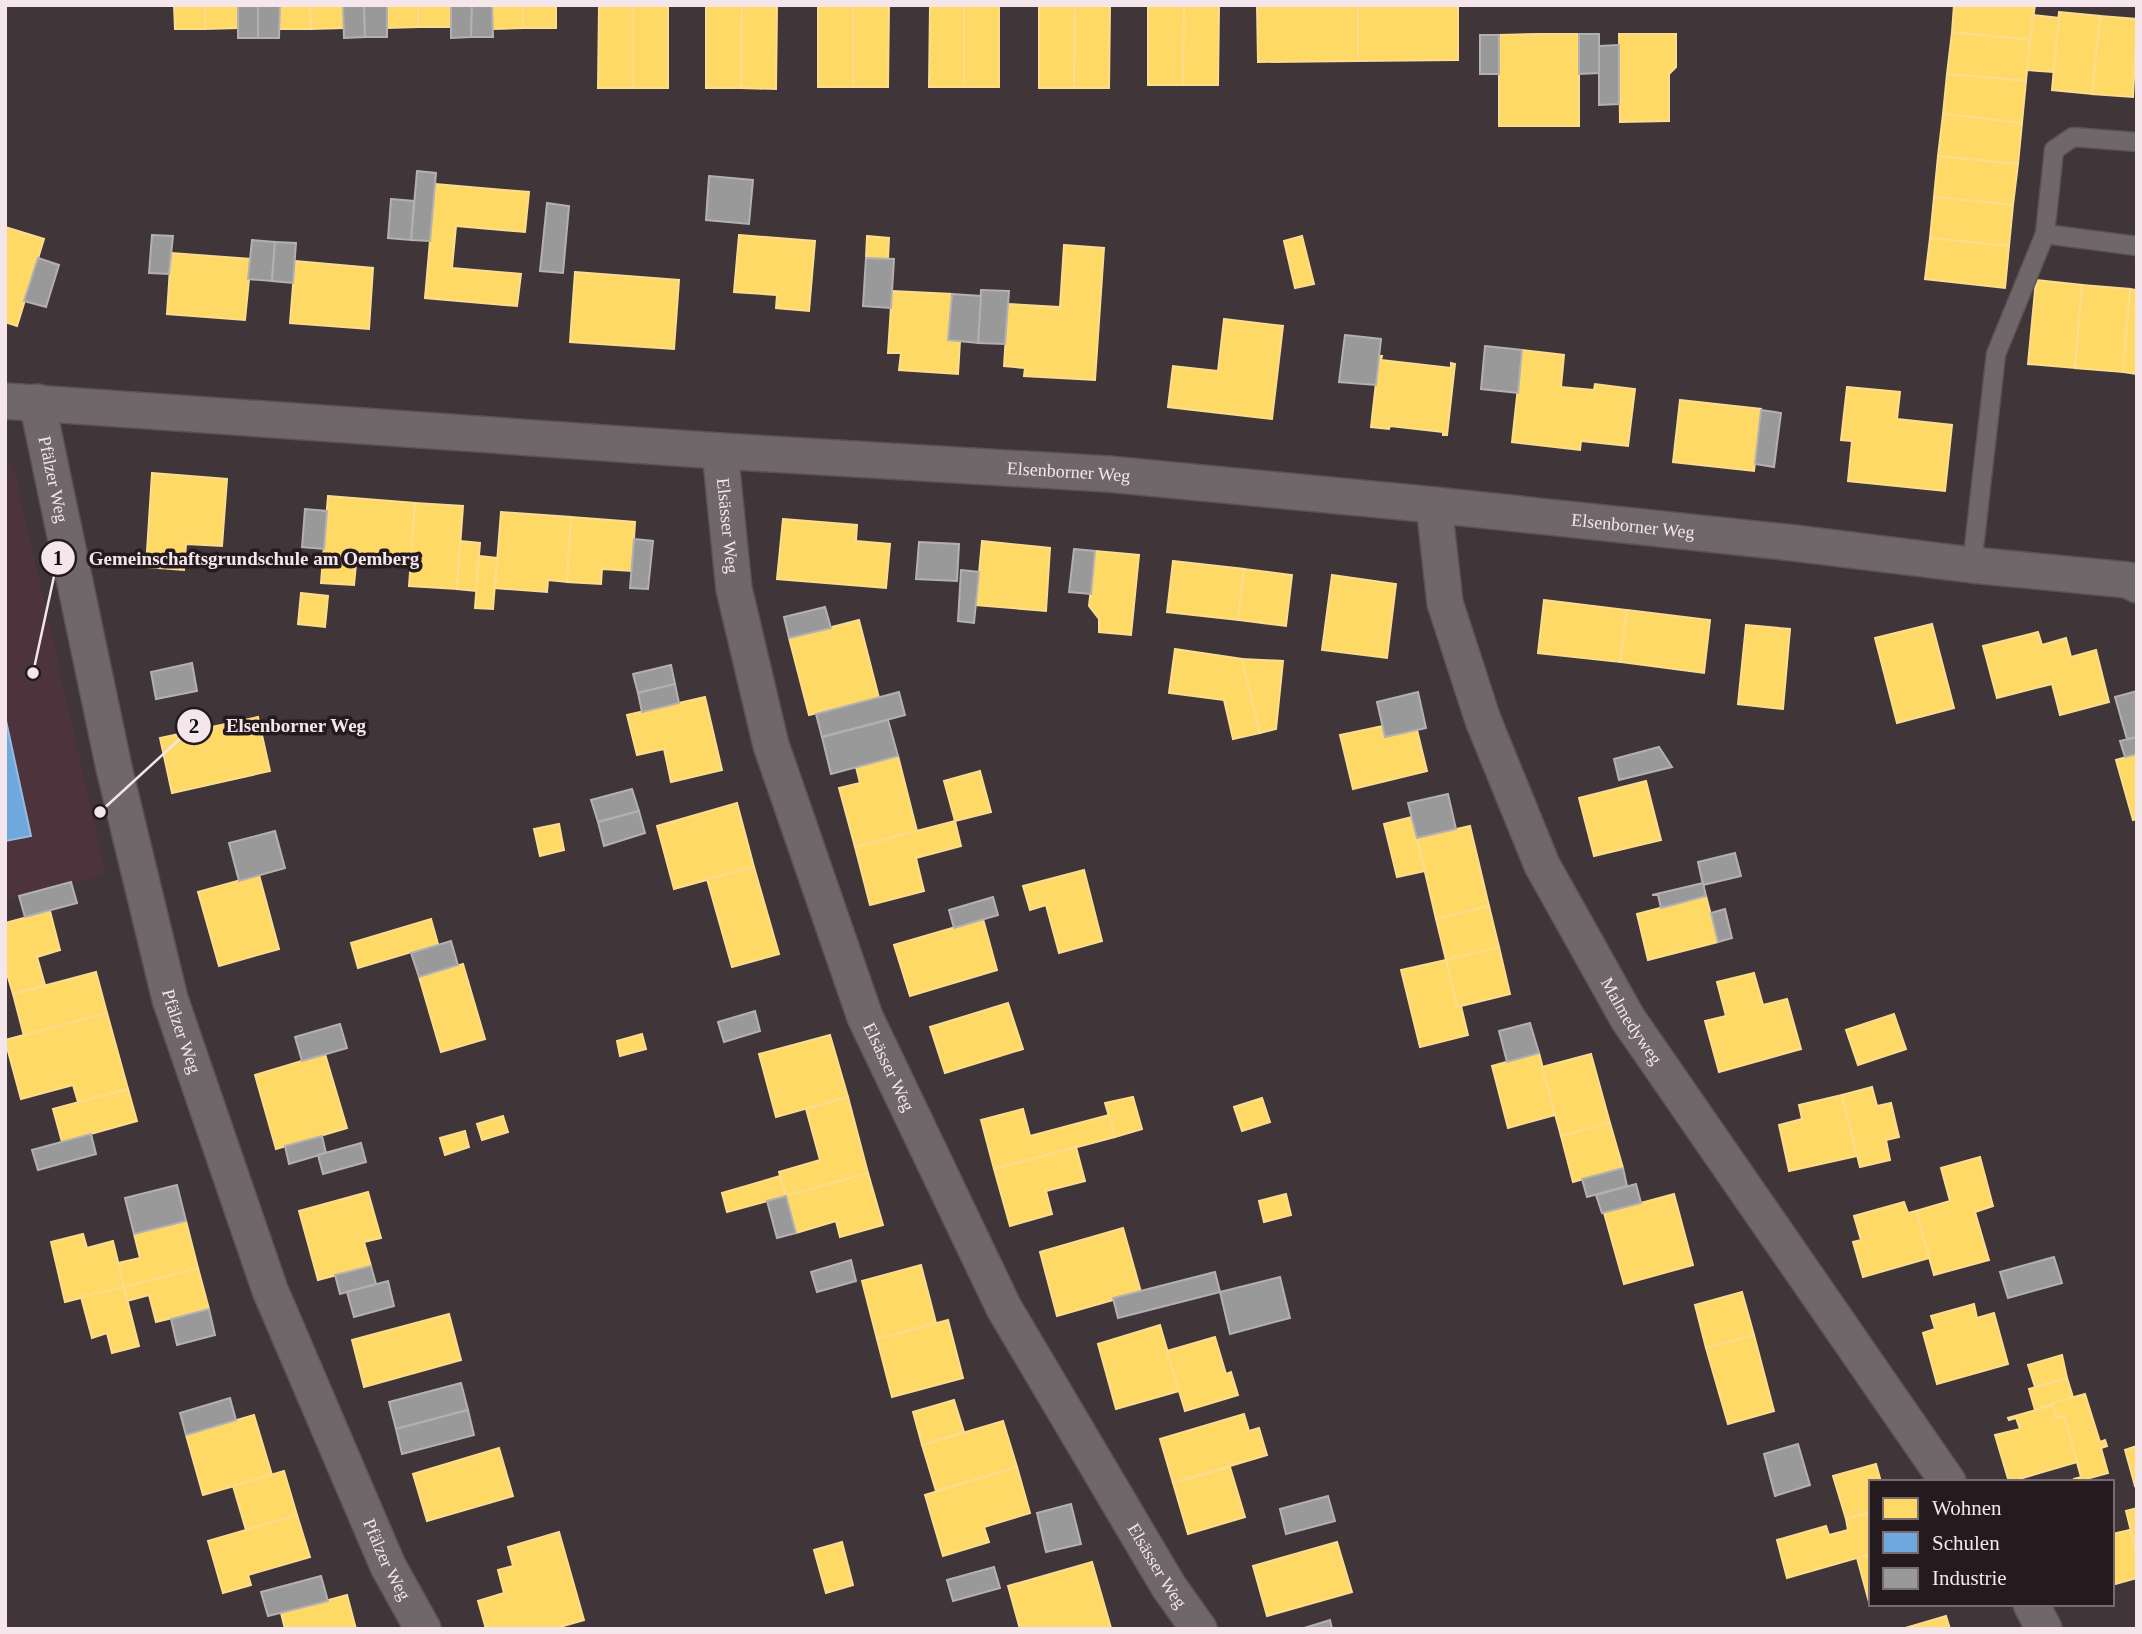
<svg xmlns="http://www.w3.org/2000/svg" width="2142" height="1634" font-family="Georgia,serif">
<rect width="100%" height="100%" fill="#403538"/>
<!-- built -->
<polygon fill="#4d333c" points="5,455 15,473 106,874 5,900"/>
<!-- homes -->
<g fill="#ffd966" stroke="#fcdd8e" stroke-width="2">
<polygon points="174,5 205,5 205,29 175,29"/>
<polygon points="205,5 238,5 238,28 205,29"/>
<polygon points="280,5 310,5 311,29 280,29"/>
<polygon points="310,5 343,5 344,28 311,29"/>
<polygon points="387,5 418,5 418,27 387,28"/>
<rect x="418" y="5" width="33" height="22"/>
<polygon points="492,5 523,5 523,28 493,29"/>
<rect x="523" y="5" width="33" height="23"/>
<polygon points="599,5 633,5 633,88 598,88"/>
<rect x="633" y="5" width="35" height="83"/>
<polygon points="706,5 742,5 741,88 706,88"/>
<polygon points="742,5 777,5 776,89 741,88"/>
<rect x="818" y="5" width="35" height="82"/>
<polygon points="853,5 889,5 888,87 853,87"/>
<polygon points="930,5 964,5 964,87 929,87"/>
<rect x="964" y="5" width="35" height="82"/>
<polygon points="1039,5 1075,5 1074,88 1039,88"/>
<polygon points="1075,5 1110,5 1109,88 1074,88"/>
<polygon points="1148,5 1184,5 1183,85 1148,85"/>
<polygon points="1184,5 1219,5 1218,85 1183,85"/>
<polygon points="1257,5 1358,5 1358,61 1258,62"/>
<polygon points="1358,5 1458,5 1458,60 1358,61"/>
<polygon points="1954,5 2035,5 2030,40 1952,32"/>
<polygon points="2059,12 2100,16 2092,94 2052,90"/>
<polygon points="2033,15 2059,18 2053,72 2027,70"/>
<polygon points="2100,16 2137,19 2133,97 2092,94"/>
<polygon points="1952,32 2030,40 2026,81 1947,74"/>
<polygon points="1539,34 1579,34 1579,126 1499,126 1499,35"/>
<polygon points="1619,34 1676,34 1676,67 1669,74 1669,121 1620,122"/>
<polygon points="1947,74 2026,81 2022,123 1943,114"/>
<polygon points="1943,114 2022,123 2018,164 1938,156"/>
<polygon points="1938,156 2018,164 2013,205 1934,197"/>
<polygon points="435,184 529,192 525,232 456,226 452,268 521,274 517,306 425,298"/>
<polygon points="1934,197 2013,205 2009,246 1930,238"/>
<polygon points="5,227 44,239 17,326 5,322"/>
<polygon points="739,235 815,241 809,311 776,308 777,295 734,292"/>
<polygon points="867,236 889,238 888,259 866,258"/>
<polygon points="1302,236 1314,284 1295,288 1284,241"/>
<polygon points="1930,238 2009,246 2005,288 1925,279"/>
<polygon points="1064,245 1104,248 1095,380 1024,376 1025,368 1004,366 1008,304 1060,307"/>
<polygon points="171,253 251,259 245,320 167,314"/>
<polygon points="295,261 373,268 369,329 290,323"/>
<polygon points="575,272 679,280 674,349 570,342"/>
<polygon points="2036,280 2082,285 2075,368 2028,364"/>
<polygon points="2082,285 2130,289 2123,372 2075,368"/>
<polygon points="2130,289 2137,290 2137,374 2123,372"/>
<polygon points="892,291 952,294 948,340 960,341 958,374 899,370 901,353 888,353"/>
<polygon points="1224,319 1283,326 1272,419 1168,407 1173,366 1218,371"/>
<polygon points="1522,350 1564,355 1561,387 1594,390 1595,384 1635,389 1628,446 1581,441 1580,450 1512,442"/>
<polygon points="1379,356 1382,356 1381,360 1451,368 1451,363 1455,364 1447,435 1443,435 1443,432 1390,426 1389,429 1371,427"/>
<polygon points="1847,387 1900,392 1897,419 1952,425 1945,491 1848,481 1852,441 1841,440"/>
<polygon points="1680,400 1761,409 1754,471 1673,462"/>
<polygon points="152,473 227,479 222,546 186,544 184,570 146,567"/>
<polygon points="328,496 415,503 411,557 357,553 354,585 321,583"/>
<polygon points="415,503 463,506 457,589 409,586"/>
<polygon points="501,512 571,517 567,582 548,580 547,592 495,588"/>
<polygon points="571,517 635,522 632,571 602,569 601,584 567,582"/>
<polygon points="783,519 857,525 856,541 890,544 886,588 777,579"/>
<polygon points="460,541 480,543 476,591 457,589"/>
<polygon points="982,541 1050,548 1046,611 976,605"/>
<polygon points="1095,551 1139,555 1131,635 1099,632 1099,619 1089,606"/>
<polygon points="479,556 497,558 493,609 475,608"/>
<polygon points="1173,561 1244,569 1238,620 1167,612"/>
<polygon points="1244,569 1292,575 1286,626 1238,620"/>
<polygon points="1332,575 1396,584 1387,658 1322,650"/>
<polygon points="301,593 328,596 325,627 298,624"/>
<polygon points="1544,600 1627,610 1620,662 1538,653"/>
<polygon points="1627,610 1710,620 1704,673 1620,662"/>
<polygon points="859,620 879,698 809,715 789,638"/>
<polygon points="1932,624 1954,708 1897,723 1875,638"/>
<polygon points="1746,625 1790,629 1783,709 1738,704"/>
<polygon points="2038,632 2042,645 2066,638 2071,657 2096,650 2109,702 2060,715 2052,684 1997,698 1983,646"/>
<polygon points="1175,649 1242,659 1260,733 1233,739 1224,700 1169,693"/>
<polygon points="1242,659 1283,661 1276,729 1260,733"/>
<polygon points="705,697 722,770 671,782 664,749 637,755 627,715"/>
<polygon points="258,717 270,771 172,793 160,738"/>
<polygon points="1383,726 1385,737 1417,730 1427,771 1353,789 1340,735"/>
<polygon points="2137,754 2137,819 2133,820 2116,760"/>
<polygon points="898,756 917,831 855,847 839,788 860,783 856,767"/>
<polygon points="980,771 991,812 955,821 944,781"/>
<polygon points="1646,781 1661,840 1594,856 1579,798"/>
<polygon points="737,803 754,867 674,889 657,826"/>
<polygon points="1412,817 1425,871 1397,877 1384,824"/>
<polygon points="955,821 961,846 916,858 924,891 870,905 855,847"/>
<polygon points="559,824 564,850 540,856 534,829"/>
<polygon points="1470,826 1489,906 1436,919 1417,838"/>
<polygon points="754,867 779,954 732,967 707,879"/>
<polygon points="1084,870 1102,941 1059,953 1046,905 1030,910 1023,886"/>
<polygon points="259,875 279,949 219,966 198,892"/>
<polygon points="1706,896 1718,942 1648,960 1637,914"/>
<polygon points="1489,906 1499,947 1446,960 1436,919"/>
<polygon points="50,911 60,950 37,957 45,985 13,994 5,967 5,923"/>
<polygon points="431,919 438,944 358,968 351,943"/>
<polygon points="983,919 997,970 910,996 894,945"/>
<polygon points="1499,947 1510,994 1457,1007 1446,960"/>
<polygon points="1446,960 1457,1007 1461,1006 1468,1035 1420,1047 1401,970"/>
<polygon points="463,964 485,1039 441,1052 419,977"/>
<polygon points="96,972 107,1013 24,1036 13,994"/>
<polygon points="1754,973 1763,1005 1787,999 1801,1049 1719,1072 1705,1021 1726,1016 1717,982"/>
<polygon points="1008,1003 1023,1049 945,1073 930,1027"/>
<polygon points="107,1013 128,1089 78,1102 73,1085 21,1099 5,1040"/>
<polygon points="1894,1014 1906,1049 1858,1065 1846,1030"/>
<polygon points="642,1034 646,1049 620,1056 617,1041"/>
<polygon points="830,1035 848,1097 776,1117 759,1054"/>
<polygon points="1539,1053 1555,1115 1508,1128 1492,1066"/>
<polygon points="325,1054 347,1128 276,1149 255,1075"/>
<polygon points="1591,1054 1610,1123 1561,1136 1542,1067"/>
<polygon points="1872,1087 1877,1106 1891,1103 1899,1137 1886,1140 1890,1160 1860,1167 1842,1095"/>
<polygon points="128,1089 137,1121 62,1142 53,1109"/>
<polygon points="1842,1095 1857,1156 1789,1171 1779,1125 1802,1119 1799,1105"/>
<polygon points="848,1097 868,1173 786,1196 779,1172 820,1160 806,1109"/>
<polygon points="1133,1097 1142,1129 1115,1137 1105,1103"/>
<polygon points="1262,1098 1270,1122 1242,1131 1234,1107"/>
<polygon points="1023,1109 1030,1136 1109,1115 1115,1137 994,1169 981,1120"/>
<polygon points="503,1116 508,1132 482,1140 477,1124"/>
<polygon points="1610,1123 1623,1168 1573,1182 1561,1136"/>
<polygon points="465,1131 469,1147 445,1155 440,1138"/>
<polygon points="1076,1147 1085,1181 1046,1191 1052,1214 1010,1226 994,1169"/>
<polygon points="1980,1157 1993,1206 1975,1212 1989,1260 1934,1275 1916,1211 1950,1201 1941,1168"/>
<polygon points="868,1173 883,1225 840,1237 836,1221 796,1233 786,1196"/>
<polygon points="780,1176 786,1196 727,1212 722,1193"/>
<polygon points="368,1192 381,1238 364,1242 371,1266 318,1280 299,1211"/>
<polygon points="1286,1194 1291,1215 1264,1222 1259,1201"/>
<polygon points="1674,1194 1693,1265 1624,1284 1604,1213"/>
<polygon points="1904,1202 1908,1213 1916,1211 1929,1258 1863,1277 1853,1242 1861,1240 1854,1216"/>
<polygon points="186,1221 198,1268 124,1287 118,1263 140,1258 134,1234"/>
<polygon points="1123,1228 1141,1292 1057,1316 1040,1252"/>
<polygon points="83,1234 87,1248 113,1241 124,1287 65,1302 51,1242"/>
<polygon points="921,1265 936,1323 877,1339 862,1281"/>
<polygon points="198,1268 209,1309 156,1322 149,1295 127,1301 124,1287"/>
<polygon points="124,1287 139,1346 112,1353 107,1333 92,1338 81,1297"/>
<polygon points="1742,1292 1754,1335 1706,1348 1695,1305"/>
<polygon points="1974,1304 1977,1318 1994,1313 2008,1364 1937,1384 1923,1333 1935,1329 1931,1316"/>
<polygon points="449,1314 461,1360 364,1387 352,1340"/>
<polygon points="948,1320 963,1378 892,1397 877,1339"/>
<polygon points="1160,1325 1179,1391 1116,1409 1098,1344"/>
<polygon points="1754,1335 1774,1411 1728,1424 1706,1348"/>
<polygon points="1215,1337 1226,1374 1231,1372 1238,1395 1185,1411 1167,1351"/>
<polygon points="2062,1355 2067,1378 2035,1387 2028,1365"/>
<polygon points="2067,1378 2073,1397 2035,1410 2029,1389"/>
<polygon points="2085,1394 2100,1442 2105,1440 2107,1446 2101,1448 2108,1473 2075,1482 2074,1479 2081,1477 2064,1416 2056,1418 2052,1403"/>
<polygon points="954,1400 964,1432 922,1445 913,1412"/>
<polygon points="2053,1405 2056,1418 2064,1416 2077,1462 2009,1482 1995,1435 2020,1429 2016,1418 2009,1420 2008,1418"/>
<polygon points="1244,1414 1249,1431 1259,1428 1267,1455 1173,1483 1160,1439"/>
<polygon points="254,1415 272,1475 203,1495 186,1435"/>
<polygon points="1003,1421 1017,1467 936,1491 922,1445"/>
<polygon points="2137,1446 2137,1485 2135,1486 2125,1450"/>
<polygon points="499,1448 513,1496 427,1521 413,1474"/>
<polygon points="1876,1464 1881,1482 1871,1482 1871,1512 1846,1519 1833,1476"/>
<polygon points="1017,1467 1030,1513 984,1527 989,1542 943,1556 925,1495"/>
<polygon points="1230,1467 1245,1517 1188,1534 1173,1483"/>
<polygon points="284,1471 297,1515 246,1530 233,1486"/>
<polygon points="2137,1508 2137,1555 2126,1511"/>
<polygon points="1871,1512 1871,1554 1787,1578 1777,1540 1826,1526 1829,1535 1848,1530 1846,1519"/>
<polygon points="297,1515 310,1557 248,1575 251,1585 223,1593 208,1541"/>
<polygon points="2130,1530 2137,1555 2137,1578 2112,1585 2112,1534"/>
<polygon points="559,1532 584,1620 553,1629 486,1629 478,1601 504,1593 498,1570 513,1566 508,1547"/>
<polygon points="842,1542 853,1585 826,1593 814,1550"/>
<polygon points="1337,1542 1352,1592 1267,1616 1253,1566"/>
<polygon points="1871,1554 1871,1601 1869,1602 1857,1558"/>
<polygon points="1092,1562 1111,1628 1020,1629 1008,1586"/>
<polygon points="347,1595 356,1629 285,1629 281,1613"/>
<polygon points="1946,1616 1950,1629 1902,1629"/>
</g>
<!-- schools -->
<polygon fill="#6fa8dc" stroke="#97bbe0" stroke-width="2" points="5,716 31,836 5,841"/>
<!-- industry -->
<g fill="#999" stroke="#b4b0b1" stroke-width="2">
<rect x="238" y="5" width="20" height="33"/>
<polygon points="258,5 280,5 279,38 258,38"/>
<polygon points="343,5 364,5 365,37 344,38"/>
<polygon points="364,5 387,5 387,37 365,37"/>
<polygon points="451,5 472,5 471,37 451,38"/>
<polygon points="472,5 492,5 493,37 471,37"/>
<polygon points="1579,34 1599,34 1599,73 1579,74"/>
<rect x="1480" y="35" width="19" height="39"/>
<polygon points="1619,45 1619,104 1599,105 1599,46"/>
<polygon points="417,171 436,173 430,241 411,240"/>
<polygon points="709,176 753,180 749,224 706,220"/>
<polygon points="391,199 414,201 411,240 388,238"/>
<polygon points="547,203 569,206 563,273 540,271"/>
<polygon points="152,235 173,236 169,274 149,273"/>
<polygon points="252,240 275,242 272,281 248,279"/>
<polygon points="275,242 296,243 293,283 272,281"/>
<polygon points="38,258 59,265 46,307 24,301"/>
<polygon points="866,258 894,259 891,308 863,306"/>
<polygon points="981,290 1009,291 1005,344 978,343"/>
<polygon points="952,294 981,296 978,343 948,340"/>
<polygon points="1345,335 1381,339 1376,385 1339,382"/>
<polygon points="1485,346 1522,350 1518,393 1481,389"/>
<polygon points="1761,410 1781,413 1774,467 1755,464"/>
<polygon points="305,509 327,511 324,549 302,547"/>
<polygon points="634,539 653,541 648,589 630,588"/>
<polygon points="919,542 959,544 957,581 916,579"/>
<polygon points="1074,549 1095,551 1091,594 1069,592"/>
<polygon points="961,570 979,572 974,623 958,621"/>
<polygon points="825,607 831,628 789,638 784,617"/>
<polygon points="192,663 197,691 156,699 151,672"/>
<polygon points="671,665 675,684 638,693 633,674"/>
<polygon points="675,684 679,703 642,712 638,693"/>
<polygon points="2137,691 2137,737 2127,739 2115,697"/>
<polygon points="899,692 905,715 822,737 816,714"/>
<polygon points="1418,692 1426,728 1385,737 1377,702"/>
<polygon points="888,720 898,756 831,774 822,737"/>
<polygon points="2137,737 2137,754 2125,757 2120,741"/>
<polygon points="1659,747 1672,767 1619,780 1614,759"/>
<polygon points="632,789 639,811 598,822 591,800"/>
<polygon points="1448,794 1456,829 1417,838 1408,803"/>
<polygon points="639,811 645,833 604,846 598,822"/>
<polygon points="275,831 285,868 239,881 229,843"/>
<polygon points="1735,853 1741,876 1703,885 1698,862"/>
<polygon points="71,882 77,903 25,917 19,896"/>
<polygon points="1703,883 1706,896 1661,908 1658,895 1652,895"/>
<polygon points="993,897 998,915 954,928 949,910"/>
<polygon points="1725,909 1732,938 1718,942 1711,913"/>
<polygon points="451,941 458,965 419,977 411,953"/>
<polygon points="755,1011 760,1031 724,1042 718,1022"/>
<polygon points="1530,1023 1539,1053 1507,1062 1499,1031"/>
<polygon points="340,1024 347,1048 302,1061 295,1037"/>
<polygon points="91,1134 96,1154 38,1170 32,1150"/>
<polygon points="322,1136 326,1153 289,1164 285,1146"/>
<polygon points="361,1143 366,1162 323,1174 318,1155"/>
<polygon points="1623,1168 1627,1186 1587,1197 1582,1179"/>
<polygon points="1636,1184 1641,1203 1602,1213 1596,1195"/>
<polygon points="177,1185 186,1221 134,1234 125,1198"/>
<polygon points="786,1196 796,1233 777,1238 767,1201"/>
<polygon points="2054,1257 2062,1283 2008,1298 2000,1272"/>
<polygon points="851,1260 856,1281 817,1292 811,1272"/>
<polygon points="371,1266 376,1284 340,1294 335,1275"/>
<polygon points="1215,1272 1220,1292 1118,1318 1113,1298"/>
<polygon points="1280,1277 1290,1318 1230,1334 1220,1292"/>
<polygon points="388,1281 394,1306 354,1317 347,1292"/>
<polygon points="209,1309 215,1335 177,1345 171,1319"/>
<polygon points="461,1383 468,1410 396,1429 389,1402"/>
<polygon points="230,1398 236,1420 186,1435 180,1413"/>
<polygon points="468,1410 474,1435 402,1454 396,1429"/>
<polygon points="1798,1444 1810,1485 1775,1496 1764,1454"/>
<polygon points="1328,1496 1335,1521 1286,1534 1280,1509"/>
<polygon points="1071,1504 1081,1544 1046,1552 1037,1513"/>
<polygon points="994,1567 1000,1588 953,1601 947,1580"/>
<polygon points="321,1576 328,1601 268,1616 261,1592"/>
<polygon points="1330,1620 1332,1629 1301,1629"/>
</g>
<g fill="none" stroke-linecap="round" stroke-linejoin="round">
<!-- lane casing -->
<g stroke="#5c5255" stroke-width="21">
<g id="lane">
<polyline points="2045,234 2137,246"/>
<polyline points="1972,565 1996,354 2045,234 2054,150 2073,137 2137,142"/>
</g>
</g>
<!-- street casing -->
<g stroke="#5c5255" stroke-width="38">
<g id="street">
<path id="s1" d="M 5,401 L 720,451 L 1108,474 L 1434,505 L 1794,543 L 1972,565 L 2128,580 L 2137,585"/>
<path id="s2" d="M 37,402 L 114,768 L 170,999 L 270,1290 L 388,1566 L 423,1629"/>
<path id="s3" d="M 720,451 L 734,589 L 771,745 L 865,1017 L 1004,1308 L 1169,1587 L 1199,1629"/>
<path id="s4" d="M 1434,505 L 1445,603 L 1483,720 L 1542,865 L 1628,1019 L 1948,1482"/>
<polyline points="2031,1604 2044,1629"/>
</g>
</g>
<!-- lane -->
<use href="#lane" stroke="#70676a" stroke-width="18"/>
<!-- street -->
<use href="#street" stroke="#70676a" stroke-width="35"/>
</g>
<g text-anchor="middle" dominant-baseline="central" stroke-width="7" stroke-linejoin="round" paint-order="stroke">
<!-- street labels -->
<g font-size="18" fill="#f4e6ea" stroke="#251b1f">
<text stroke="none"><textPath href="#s1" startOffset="1066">Elsenborner Weg</textPath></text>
<text stroke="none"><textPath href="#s2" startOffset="79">Pfälzer Weg</textPath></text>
<text stroke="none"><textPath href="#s3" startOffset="75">Elsässer Weg</textPath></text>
<text stroke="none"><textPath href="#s1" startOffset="1633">Elsenborner Weg</textPath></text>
<text stroke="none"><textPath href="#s4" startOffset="558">Malmedyweg</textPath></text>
<text stroke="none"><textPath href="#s2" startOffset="646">Pfälzer Weg</textPath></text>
<text stroke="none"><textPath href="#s3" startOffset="642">Elsässer Weg</textPath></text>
<text stroke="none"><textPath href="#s2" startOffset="1213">Pfälzer Weg</textPath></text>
<text stroke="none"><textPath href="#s3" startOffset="1209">Elsässer Weg</textPath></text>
</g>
</g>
<!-- callouts -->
<path fill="none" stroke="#f4e6ea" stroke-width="2.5" d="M33 673L58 558M100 812L194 726"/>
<g fill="#f4e6ea" stroke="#251b1f" stroke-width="2.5">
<circle cx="33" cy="673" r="7"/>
<circle cx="100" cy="812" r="7"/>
<circle cx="58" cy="558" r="18"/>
<circle cx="194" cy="726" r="18"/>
</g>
<g font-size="21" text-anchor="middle" font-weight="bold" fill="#111">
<text x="58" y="565">1</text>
<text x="194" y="733">2</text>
</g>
<g font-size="19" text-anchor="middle" font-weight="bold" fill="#f4e6ea" stroke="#251b1f" stroke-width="7" stroke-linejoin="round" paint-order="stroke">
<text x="254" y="565">Gemeinschaftsgrundschule am Oemberg</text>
<text x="296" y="732">Elsenborner Weg</text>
</g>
<!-- border -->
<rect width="2142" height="1634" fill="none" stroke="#f4e6ea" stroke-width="14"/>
<!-- legend -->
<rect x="1869" y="1480" width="245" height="126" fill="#251b1f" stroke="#786c70" stroke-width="2"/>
<rect x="1883" y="1498" width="35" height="21" fill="#ffd966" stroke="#786c70" stroke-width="2"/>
<text x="1932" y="1515" font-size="21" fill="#f4e6ea">Wohnen</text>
<rect x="1883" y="1532" width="35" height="21" fill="#6fa8dc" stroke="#786c70" stroke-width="2"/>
<text x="1932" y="1550" font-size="21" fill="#f4e6ea">Schulen</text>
<rect x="1883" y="1568" width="35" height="21" fill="#999999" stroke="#786c70" stroke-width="2"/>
<text x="1932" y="1585" font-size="21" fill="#f4e6ea">Industrie</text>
</svg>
